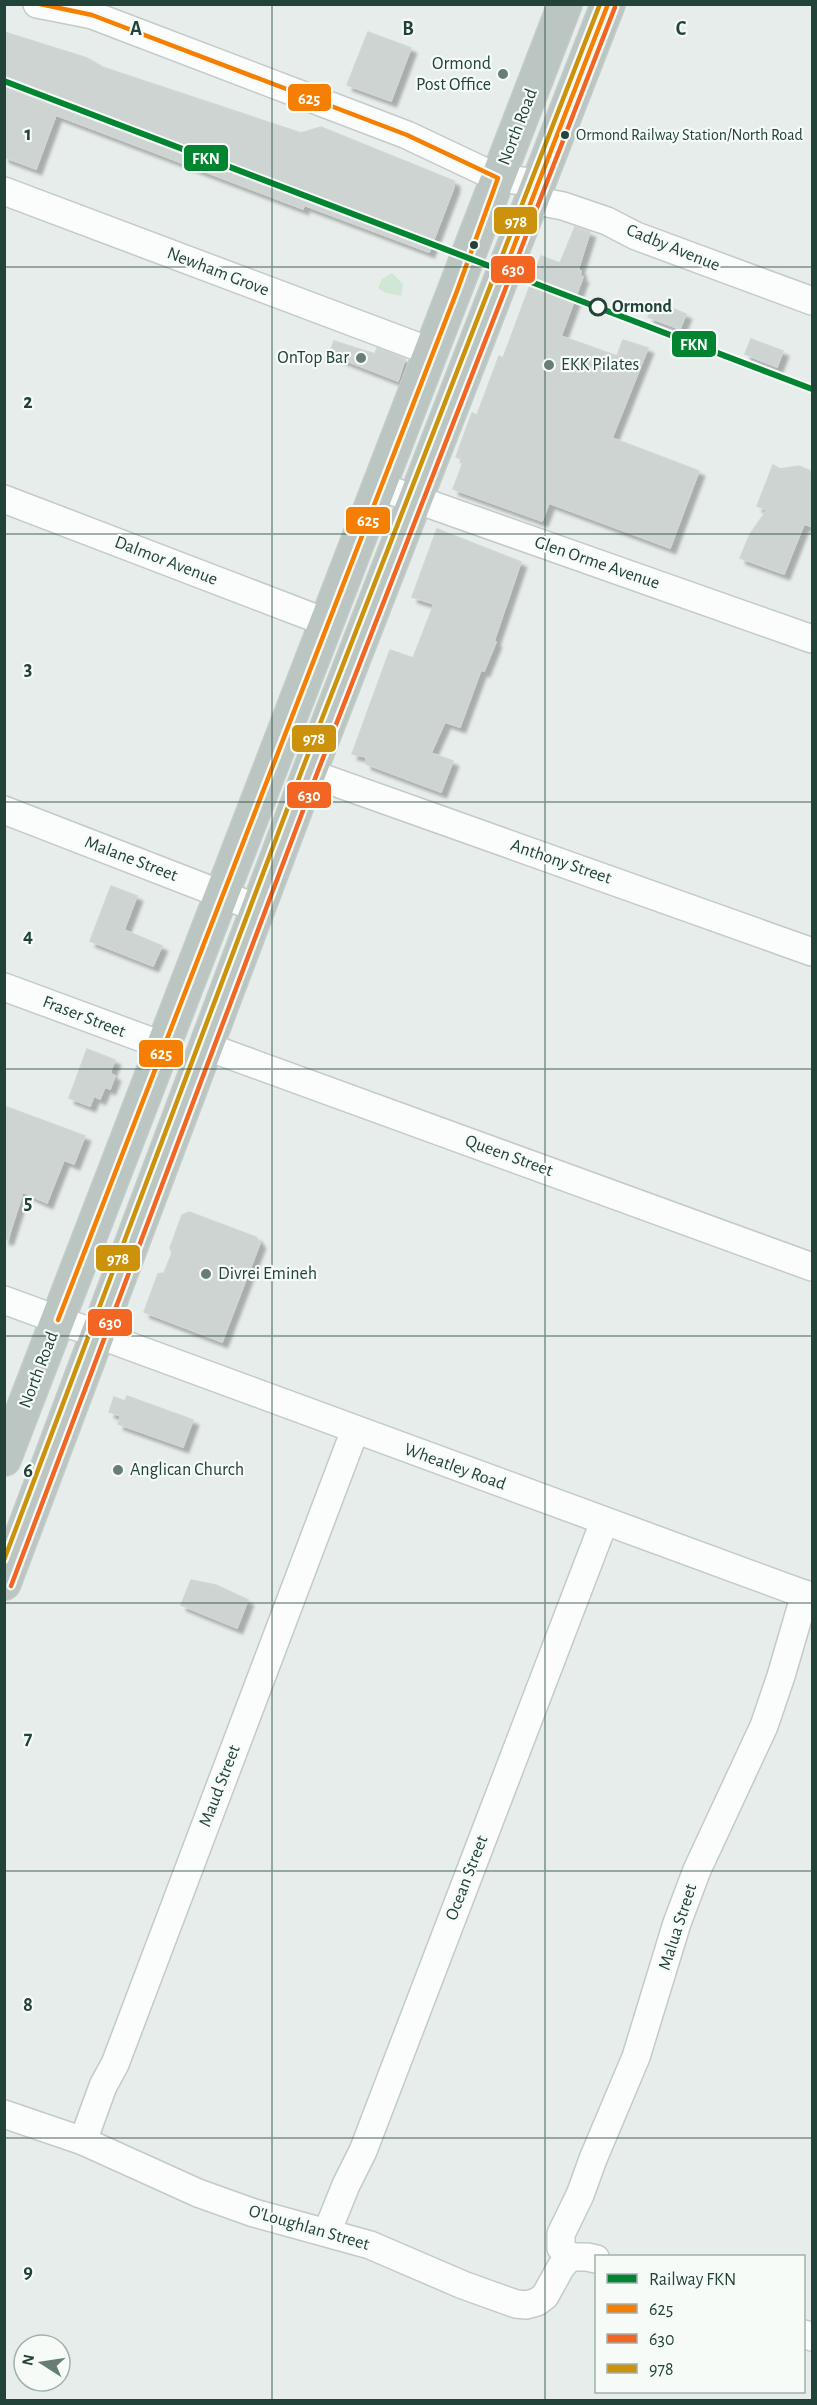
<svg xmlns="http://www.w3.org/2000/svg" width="817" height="2405" font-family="'Alegreya Sans',sans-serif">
<defs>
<filter id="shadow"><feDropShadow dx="5.5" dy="5.5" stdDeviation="1.5" flood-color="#0004"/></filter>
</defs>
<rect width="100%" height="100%" fill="#e7edea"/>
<!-- green -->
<polygon fill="#d0e7d6" points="392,273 403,284 401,296 386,293 378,288 382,279"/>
<!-- building -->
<g fill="#ced4d1" stroke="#d0d6d3" stroke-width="1.5" filter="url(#shadow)">
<polygon points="4,32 87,58 102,67 301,133 321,127 454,181 454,187 429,252 304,205 303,209 56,115 36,169 4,157"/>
<polygon points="368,32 411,48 391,101 347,85"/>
<polygon points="575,227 590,232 578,270 581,271 580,276 583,277 561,336 617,356 623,340 648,348 612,438 699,471 670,548 549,503 542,521 453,489 464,460 456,457 472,413 477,415 499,356 503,358 541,256 560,263"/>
<polygon points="654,301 686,314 680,329 648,317"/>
<polygon points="751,339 783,351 777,367 745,354"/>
<polygon points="334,341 375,354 377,348 405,359 398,381 329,354"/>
<polygon points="773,465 780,469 799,466 809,470 813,476 813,527 804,524 784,574 740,558 750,534 767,510 757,506"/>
<polygon points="437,529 521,562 494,641 496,642 484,671 481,670 460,727 445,722 431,753 453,761 441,792 366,764 366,757 352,754 390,650 413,658 434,604 412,597"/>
<polygon points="111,886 137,896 124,930 162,946 153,966 90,941"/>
<polygon points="87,1049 115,1060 110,1073 115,1076 110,1089 105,1087 100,1099 94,1096 90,1106 69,1098"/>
<polygon points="4,1106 85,1136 74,1164 64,1160 47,1203 23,1192 8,1239 4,1239"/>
<polygon points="189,1212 256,1237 260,1243 222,1342 144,1312 158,1274 164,1273 172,1253 170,1248 182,1215"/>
<polygon points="127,1396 193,1420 183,1447 118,1424 121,1416 109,1412 114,1397 125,1401"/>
<polygon points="191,1580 216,1585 248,1600 237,1628 181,1605"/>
</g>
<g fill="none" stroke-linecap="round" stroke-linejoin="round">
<!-- minor casing -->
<g stroke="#c4cac7" stroke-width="30">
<g id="minor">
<polyline points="37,4 88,14"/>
<polyline points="72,4 92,15 407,135 498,178 538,183"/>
<polyline points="4,191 432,352"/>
<polyline points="532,200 563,206 607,221 636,236 812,301"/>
<polyline points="381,487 812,639"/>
<polyline points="4,499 328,623"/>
<polyline points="309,773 812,952"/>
<polyline points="4,810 257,908"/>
<polyline points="4,987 164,1046"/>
<polyline points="205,1046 812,1267"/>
<polyline points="4,1300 812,1597"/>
<polyline points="4,2114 83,2141 198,2193 254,2213 370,2245 463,2285 516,2304 526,2305 537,2302 545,2296 561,2267 570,2257 587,2257 596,2259"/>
<polyline points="83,2141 103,2086 115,2064 355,1430"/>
<polyline points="327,2232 346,2185 363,2151 604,1522"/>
<polyline points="570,2257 561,2248 561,2234 580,2195 593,2159 636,2057 677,1923 697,1870 764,1726 781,1676 805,1594"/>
<polyline points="804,2334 812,2337"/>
</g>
</g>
<!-- highway casing -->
<g stroke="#c2ccc9" stroke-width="36">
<g id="highway">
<polyline points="4,1459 565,4"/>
<polyline points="4,1583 309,773 608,4"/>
</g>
</g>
<!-- minor -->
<use href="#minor" stroke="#fbfcfc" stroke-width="27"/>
<!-- highway -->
<use href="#highway" stroke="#bbc5c2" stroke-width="33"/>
<!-- bus-1 casing -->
<g stroke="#f6fbf8" stroke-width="9">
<g id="bus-1">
<polyline points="40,4 92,15 407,135 498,178 457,291 58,1320"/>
<polyline points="510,256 608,4"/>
</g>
</g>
<!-- bus-2 casing -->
<g stroke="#f6fbf8" stroke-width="9">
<polyline id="bus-2" points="11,1586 316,776 615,7"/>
</g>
<!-- bus-3 casing -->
<g stroke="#f6fbf8" stroke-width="9">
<polyline id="bus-3" points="4,1560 302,770 600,4"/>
</g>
<!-- bus-1 -->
<use href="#bus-1" stroke="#f47f03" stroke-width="4.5"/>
<!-- bus-2 -->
<use href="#bus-2" stroke="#f26522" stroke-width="4.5"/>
<!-- bus-3 -->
<use href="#bus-3" stroke="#cc920b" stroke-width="4.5"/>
<!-- rail-1 casing -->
<g stroke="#f6fbf8" stroke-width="10">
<polyline id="rail-1" points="4,81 812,389"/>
</g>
<!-- rail-1 -->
<use href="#rail-1" stroke="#028430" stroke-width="6"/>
</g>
<!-- grid -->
<path fill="none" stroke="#224339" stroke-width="1.5" stroke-opacity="0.55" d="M 272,4 L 272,2400M 545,4 L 545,2400M 4,267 L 812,267M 4,534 L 812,534M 4,802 L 812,802M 4,1069 L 812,1069M 4,1336 L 812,1336M 4,1603 L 812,1603M 4,1871 L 812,1871M 4,2138 L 812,2138"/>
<!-- markers -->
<g fill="#677e77" stroke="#f6fbf8" stroke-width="2">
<circle cx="503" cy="74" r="6"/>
<circle cx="361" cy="358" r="6"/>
<circle cx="549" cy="365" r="6"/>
<circle cx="206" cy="1274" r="6"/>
<circle cx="118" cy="1470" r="6"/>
</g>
<g fill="#224339" stroke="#f6fbf8" stroke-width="2">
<circle cx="565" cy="135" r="5"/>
<circle cx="474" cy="245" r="5"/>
</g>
<circle fill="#f6fbf8" stroke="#224339" stroke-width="3" cx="598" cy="307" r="8"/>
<g text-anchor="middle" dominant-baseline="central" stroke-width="4.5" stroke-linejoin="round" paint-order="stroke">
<!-- bus labels -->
<g font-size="16" fill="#224339" stroke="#f6fbf8" text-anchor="start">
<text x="576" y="135">Ormond Railway Station/North Road</text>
</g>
<!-- poi labels -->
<g font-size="18" fill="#224339" stroke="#f6fbf8" text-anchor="start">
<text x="491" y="64" text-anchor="end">Ormond<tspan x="491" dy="21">Post Office</tspan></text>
<text x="349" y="358" text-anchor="end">OnTop Bar</text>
<text x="561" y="365">EKK Pilates</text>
<text x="218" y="1274">Divrei Emineh</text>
<text x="130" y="1470">Anglican Church</text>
</g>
<!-- street labels -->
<g font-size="18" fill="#224339" stroke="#f6fbf8">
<text transform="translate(518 127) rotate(-69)">North Road</text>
<text transform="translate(673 248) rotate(22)">Cadby Avenue</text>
<text transform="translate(218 272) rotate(21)">Newham Grove</text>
<text transform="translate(166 561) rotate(21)">Dalmor Avenue</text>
<text transform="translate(597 563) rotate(19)">Glen Orme Avenue</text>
<text transform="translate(131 859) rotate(21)">Malane Street</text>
<text transform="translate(561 862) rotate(19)">Anthony Street</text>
<text transform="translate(84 1017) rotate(21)">Fraser Street</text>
<text transform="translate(509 1156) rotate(20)">Queen Street</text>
<text transform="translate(39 1370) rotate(-69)">North Road</text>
<text transform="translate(455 1467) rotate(20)">Wheatley Road</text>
<text transform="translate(220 1786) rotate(-69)">Maud Street</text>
<text transform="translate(467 1878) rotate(-69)">Ocean Street</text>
<text transform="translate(678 1927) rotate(-72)">Malua Street</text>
<text transform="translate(309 2228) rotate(16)">O'Loughlan Street</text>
</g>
<!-- stop labels -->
<g font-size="18" font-weight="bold" fill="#224339" stroke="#f6fbf8" text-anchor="start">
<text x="612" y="307">Ormond</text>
</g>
</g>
<g font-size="20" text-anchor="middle" font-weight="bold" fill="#224339" stroke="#f6fbf8" stroke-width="4.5" stroke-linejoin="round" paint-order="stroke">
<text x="136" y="35">A</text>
<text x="408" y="35">B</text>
<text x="681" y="35">C</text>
<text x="28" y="140">1</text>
<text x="28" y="408">2</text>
<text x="28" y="675">3</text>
<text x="28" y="942">4</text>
<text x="28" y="1209">5</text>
<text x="28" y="1477">6</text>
<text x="28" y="1744">7</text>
<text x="28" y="2011">8</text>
<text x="28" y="2278">9</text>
</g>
<g stroke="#f6fbf8" stroke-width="2">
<rect x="287" y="83" width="45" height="29" rx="6" fill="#f47f03"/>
<rect x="183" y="144" width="46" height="28" rx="6" fill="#028430"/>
<rect x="493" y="206" width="45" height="29" rx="6" fill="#cc920b"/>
<rect x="490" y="255" width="46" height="29" rx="6" fill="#f26522"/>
<rect x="671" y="330" width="46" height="28" rx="6" fill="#028430"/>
<rect x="345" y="506" width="46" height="29" rx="6" fill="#f47f03"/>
<rect x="291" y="724" width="46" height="29" rx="6" fill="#cc920b"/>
<rect x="286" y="781" width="46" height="28" rx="6" fill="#f26522"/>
<rect x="138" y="1039" width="46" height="29" rx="6" fill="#f47f03"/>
<rect x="95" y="1244" width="46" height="28" rx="6" fill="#cc920b"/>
<rect x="87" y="1308" width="46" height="29" rx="6" fill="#f26522"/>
</g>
<g font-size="16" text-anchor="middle" font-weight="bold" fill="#fff">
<text x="309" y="104">625</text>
<text x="206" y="164">FKN</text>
<text x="516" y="227">978</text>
<text x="513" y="275">630</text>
<text x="694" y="350">FKN</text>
<text x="368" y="526">625</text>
<text x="314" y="744">978</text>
<text x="309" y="801">630</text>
<text x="161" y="1059">625</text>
<text x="118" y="1264">978</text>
<text x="110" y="1328">630</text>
</g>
<!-- border -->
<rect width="817" height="2405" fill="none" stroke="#224339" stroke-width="12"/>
<!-- legend -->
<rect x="595" y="2255" width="210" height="138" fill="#f6fbf8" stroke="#a1b1ac" stroke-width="1.5"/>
<rect x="607" y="2274" width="30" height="9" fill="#028430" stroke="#a1b1ac" stroke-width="1.5"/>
<text x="649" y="2285" font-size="18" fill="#224339">Railway FKN</text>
<rect x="607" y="2304" width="30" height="9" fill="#f47f03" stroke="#a1b1ac" stroke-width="1.5"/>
<text x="649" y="2315" font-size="18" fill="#224339">625</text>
<rect x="607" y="2334" width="30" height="9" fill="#f26522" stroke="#a1b1ac" stroke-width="1.5"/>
<text x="649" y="2345" font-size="18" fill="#224339">630</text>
<rect x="607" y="2364" width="30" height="9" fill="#cc920b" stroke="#a1b1ac" stroke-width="1.5"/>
<text x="649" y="2375" font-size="18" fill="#224339">978</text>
<!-- north arrow -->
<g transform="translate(42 2363) rotate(282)"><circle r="28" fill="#f6fbf8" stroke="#a1b1ac" stroke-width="1.5"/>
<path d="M0-4.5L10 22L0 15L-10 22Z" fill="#677e77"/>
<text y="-9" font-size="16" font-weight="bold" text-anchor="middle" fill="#224339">N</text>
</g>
</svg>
